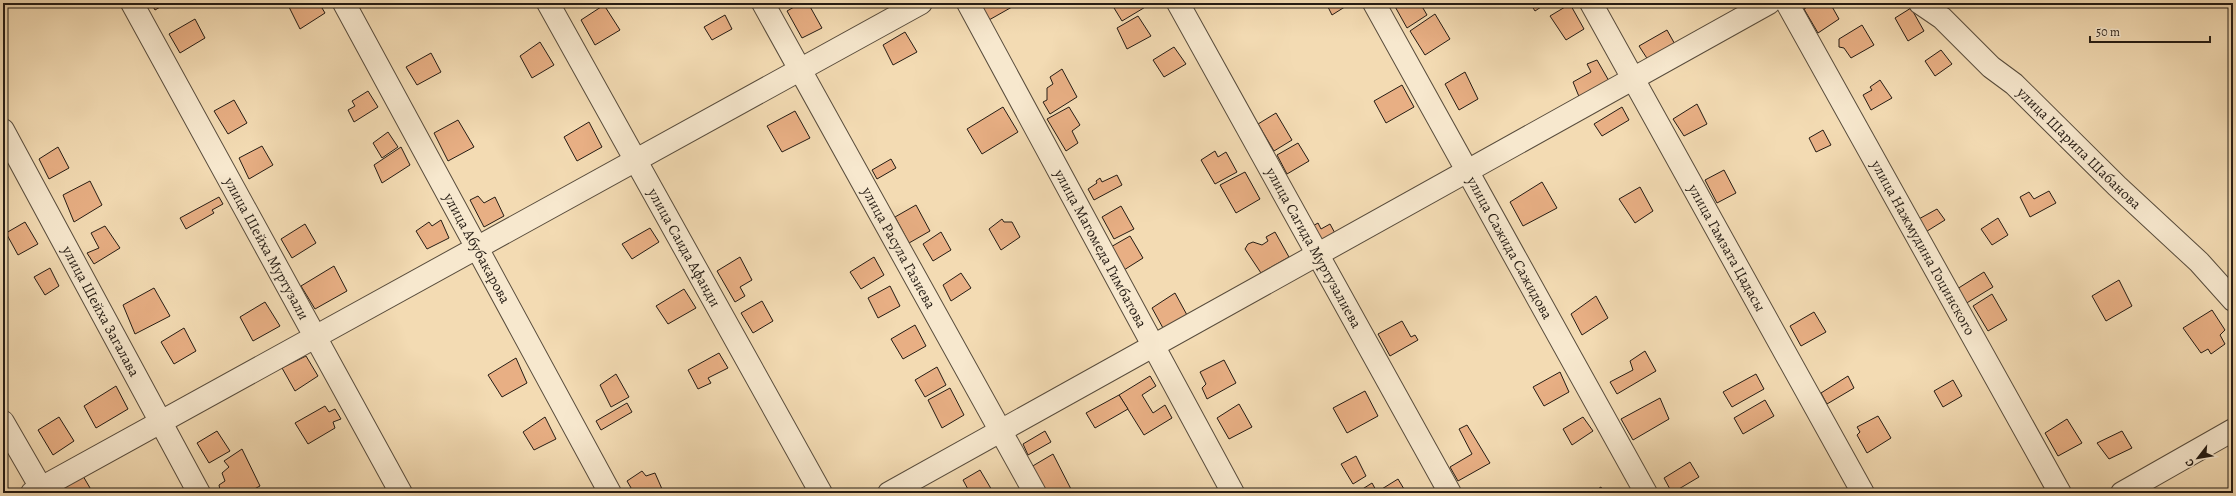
<svg xmlns="http://www.w3.org/2000/svg" width="2236" height="496" font-family="Alegreya,serif">
<rect width="100%" height="100%" fill="#f3dbb3"/>
<filter id="stains"><feTurbulence type="fractalNoise" baseFrequency=".005" numOctaves="4"/><feColorMatrix values="0 0 0 0 .2 0 0 0 0 .09 0 0 0 0 .02 0 0 0 .5 -.17"/></filter>
<radialGradient id="worn" r=".72"><stop offset=".6" stop-color="#630" stop-opacity="0"/><stop offset="1" stop-color="#630" stop-opacity=".3"/></radialGradient>
<!-- building -->
<g fill="#e8af84" stroke="#251c14">
<polygon points="151,3 167,3 155,10"/>
<polygon points="287,3 319,3 325,13 300,29"/>
<polygon points="801,3 808,3 822,28 802,38 787,11"/>
<polygon points="980,3 1019,3 989,20"/>
<polygon points="1111,3 1152,3 1122,21"/>
<polygon points="1326,3 1351,3 1332,15"/>
<polygon points="1393,3 1420,3 1427,15 1407,28"/>
<polygon points="1530,3 1547,3 1535,11"/>
<polygon points="1814,3 1830,3 1839,19 1818,33 1804,9"/>
<polygon points="1570,4 1584,29 1566,40 1550,16"/>
<polygon points="604,5 620,30 595,45 581,20"/>
<polygon points="1911,8 1924,31 1908,41 1895,18"/>
<polygon points="1435,14 1450,39 1425,55 1410,31"/>
<polygon points="725,15 732,29 712,40 704,27"/>
<polygon points="1138,16 1151,36 1127,49 1117,28"/>
<polygon points="195,19 205,38 180,53 169,34"/>
<polygon points="1862,25 1874,45 1851,58 1844,48 1839,47 1839,39"/>
<polygon points="1667,30 1677,48 1650,63 1639,46"/>
<polygon points="905,32 917,52 893,65 883,45"/>
<polygon points="540,42 554,65 532,78 520,56"/>
<polygon points="1174,47 1186,64 1164,77 1153,60"/>
<polygon points="1941,50 1952,64 1935,76 1925,61"/>
<polygon points="431,53 441,72 417,85 406,67"/>
<polygon points="1597,60 1609,81 1580,99 1573,82 1591,72 1587,64"/>
<polygon points="1062,69 1077,97 1050,114 1043,102 1047,100 1047,88 1053,84 1050,77"/>
<polygon points="1465,72 1478,99 1459,110 1445,84"/>
<polygon points="1880,80 1892,98 1871,110 1863,95 1872,90 1870,87"/>
<polygon points="1402,85 1414,107 1386,123 1374,101"/>
<polygon points="368,91 378,107 354,122 348,110 355,106 352,101"/>
<polygon points="234,100 247,123 228,134 214,111"/>
<polygon points="1697,104 1707,124 1684,136 1673,119"/>
<polygon points="1003,107 1018,132 982,154 967,129"/>
<polygon points="1069,107 1080,125 1072,131 1078,143 1066,151 1047,119"/>
<polygon points="1622,107 1629,120 1602,136 1594,124"/>
<polygon points="795,111 810,138 782,152 767,126"/>
<polygon points="1276,113 1292,140 1274,151 1258,124"/>
<polygon points="458,120 474,147 448,161 434,133"/>
<polygon points="589,122 602,147 577,161 564,137"/>
<polygon points="1823,130 1831,145 1816,152 1809,138"/>
<polygon points="388,132 398,147 382,158 373,143"/>
<polygon points="1298,143 1309,161 1287,174 1277,155"/>
<polygon points="262,146 273,165 249,179 239,158"/>
<polygon points="58,147 69,168 49,179 39,159"/>
<polygon points="401,147 410,165 382,183 374,165"/>
<polygon points="1215,151 1218,157 1226,152 1237,172 1215,184 1201,160"/>
<polygon points="891,159 896,168 877,179 872,170"/>
<polygon points="1724,170 1736,193 1717,203 1705,180"/>
<polygon points="1245,172 1260,199 1236,213 1220,185"/>
<polygon points="1117,175 1122,185 1094,200 1088,189 1097,183 1096,181 1100,178 1102,182"/>
<polygon points="90,181 102,205 74,222 63,195"/>
<polygon points="1542,182 1557,208 1523,226 1510,202"/>
<polygon points="1640,187 1653,211 1635,223 1619,199"/>
<polygon points="2049,191 2056,203 2030,217 2020,197 2029,192 2034,199"/>
<polygon points="478,196 484,203 495,197 504,216 484,227 470,200"/>
<polygon points="219,197 223,204 212,210 214,213 186,229 180,218"/>
<polygon points="916,205 930,231 909,243 895,217"/>
<polygon points="1121,206 1134,229 1114,239 1102,217"/>
<polygon points="1937,209 1945,220 1924,233 1917,220"/>
<polygon points="1998,218 2008,235 1992,245 1981,229"/>
<polygon points="1002,219 1004,222 1012,222 1020,237 1001,250 989,229"/>
<polygon points="441,220 449,238 427,249 416,231 429,222 432,226"/>
<polygon points="25,222 38,244 18,255 6,233"/>
<polygon points="1318,223 1321,229 1330,224 1336,235 1321,244 1311,227"/>
<polygon points="305,224 316,243 292,258 281,239"/>
<polygon points="105,226 120,248 94,264 87,253 99,248 91,233"/>
<polygon points="650,228 659,242 632,259 622,244"/>
<polygon points="941,232 951,250 933,261 923,244"/>
<polygon points="1275,232 1289,257 1261,273 1245,249 1248,244 1253,242 1262,245 1268,241 1266,237"/>
<polygon points="1130,236 1143,258 1124,270 1109,248"/>
<polygon points="740,257 752,280 740,287 745,296 735,302 717,271"/>
<polygon points="874,257 884,275 861,289 850,272"/>
<polygon points="334,266 347,291 315,309 301,286"/>
<polygon points="50,268 59,286 45,295 34,277"/>
<polygon points="1984,272 1993,287 1965,304 1957,289"/>
<polygon points="961,273 971,288 951,301 943,285"/>
<polygon points="2119,280 2132,306 2106,321 2092,296"/>
<polygon points="890,286 900,306 878,318 868,298"/>
<polygon points="154,288 170,316 135,334 123,305"/>
<polygon points="684,289 696,308 668,324 656,306"/>
<polygon points="1175,293 1187,315 1163,328 1152,308"/>
<polygon points="1992,294 2007,320 1988,331 1973,306"/>
<polygon points="1596,296 1608,318 1582,335 1571,314"/>
<polygon points="762,301 773,321 753,333 741,313"/>
<polygon points="265,302 280,326 253,341 240,317"/>
<polygon points="2212,310 2225,330 2220,335 2225,344 2211,354 2208,349 2201,353 2183,328"/>
<polygon points="1814,312 1826,332 1801,346 1790,326"/>
<polygon points="1402,321 1411,337 1415,335 1418,340 1390,356 1378,334"/>
<polygon points="915,325 926,346 903,359 891,339"/>
<polygon points="184,328 196,351 174,364 161,342"/>
<polygon points="1645,351 1656,371 1617,394 1610,382 1633,370 1630,361"/>
<polygon points="719,353 728,368 708,378 711,383 698,389 688,370"/>
<polygon points="306,356 318,376 295,391 282,368"/>
<polygon points="516,358 527,383 502,397 488,375"/>
<polygon points="1224,360 1236,383 1207,399 1202,388 1206,384 1200,372"/>
<polygon points="937,367 946,385 925,397 915,380"/>
<polygon points="1560,372 1569,392 1544,406 1533,387"/>
<polygon points="616,374 629,397 611,407 600,385"/>
<polygon points="1756,374 1764,389 1732,407 1723,392"/>
<polygon points="1150,376 1156,386 1142,395 1153,413 1165,405 1172,418 1144,435 1119,395"/>
<polygon points="1848,376 1854,388 1827,404 1821,393"/>
<polygon points="1953,380 1962,396 1943,407 1934,391"/>
<polygon points="116,386 128,409 96,428 84,406"/>
<polygon points="950,388 964,415 942,428 928,400"/>
<polygon points="1365,391 1378,416 1347,433 1333,408"/>
<polygon points="1119,395 1128,409 1095,428 1086,413"/>
<polygon points="1660,398 1669,419 1633,440 1621,419"/>
<polygon points="1765,400 1774,416 1743,434 1734,418"/>
<polygon points="627,403 632,412 601,430 596,421"/>
<polygon points="1239,404 1252,427 1229,439 1217,418"/>
<polygon points="325,406 329,412 335,409 341,419 333,422 335,428 308,444 295,423"/>
<polygon points="1878,416 1891,438 1867,453 1857,435 1860,432 1857,427"/>
<polygon points="59,417 74,441 53,455 38,430"/>
<polygon points="545,417 556,439 534,450 523,432"/>
<polygon points="1583,417 1593,431 1572,445 1563,429"/>
<polygon points="2067,419 2082,443 2058,456 2045,433"/>
<polygon points="1467,425 1490,463 1458,481 1450,467 1472,454 1459,429"/>
<polygon points="217,431 230,451 209,463 197,443"/>
<polygon points="1045,431 1051,442 1028,455 1023,444"/>
<polygon points="2122,431 2132,448 2109,459 2097,443"/>
<polygon points="242,449 260,486 247,493 217,493 220,490 219,485 225,481 222,473 229,467 224,461"/>
<polygon points="1053,454 1073,493 1046,493 1031,467"/>
<polygon points="1356,456 1366,476 1353,484 1341,464"/>
<polygon points="1690,462 1699,477 1672,493 1664,478"/>
<polygon points="980,470 993,492 970,493 963,480"/>
<polygon points="642,471 646,476 655,473 662,489 656,493 634,493 627,481"/>
<polygon points="83,476 93,493 66,493 63,489"/>
<polygon points="1398,479 1404,489 1397,493 1362,493 1361,490 1372,483 1377,492"/>
<polygon points="1601,487 1604,493 1591,493"/>
</g>
<g fill="none" stroke-linecap="round" stroke-linejoin="round">
<!-- minor casing -->
<g stroke="#584c3c" stroke-width="24">
<g id="minor">
<path id="s1" d="M 132,3 L 401,493"/>
<path id="s2" d="M 344,3 L 610,493"/>
<path id="s3" d="M 548,3 L 821,493"/>
<path id="s4" d="M 763,3 L 1035,493"/>
<path id="s5" d="M 968,3 L 1233,493"/>
<path id="s6" d="M 1178,3 L 1450,493"/>
<path id="s7" d="M 1374,3 L 1646,493"/>
<path id="s8" d="M 1591,3 L 1863,493"/>
<path id="s9" d="M 1787,3 L 2060,493"/>
<path id="s10" d="M 1920,3 L 1942,18 L 1991,67 L 2014,84 L 2117,186 L 2199,262 L 2233,300"/>
<path id="s11" d="M 3,130 L 199,493"/>
<polyline points="3,422 44,493"/>
<polyline points="32,493 921,3"/>
<polyline points="889,493 1769,3"/>
<polyline points="2122,493 2233,430"/>
</g>
</g>
<!-- minor -->
<use href="#minor" stroke="#f7e8ce" stroke-width="22"/>
</g>
<g text-anchor="middle" dominant-baseline="central" stroke-width="3" stroke-linejoin="round" paint-order="stroke">
<!-- street labels -->
<g font-size="15" fill="#251c14" stroke="#f7e8ce">
<text stroke="none"><textPath href="#s10" startOffset="216">улица Шарипа Шабанова</textPath></text>
<text stroke="none"><textPath href="#s1" startOffset="280">улица Шейха Муртузали</textPath></text>
<text stroke="none"><textPath href="#s2" startOffset="279">улица Абубакарова</textPath></text>
<text stroke="none"><textPath href="#s3" startOffset="280">улица Саида Афанди</textPath></text>
<text stroke="none"><textPath href="#s4" startOffset="280">улица Расула Газиева</textPath></text>
<text stroke="none"><textPath href="#s5" startOffset="279">улица Магомеда Гимбатова</textPath></text>
<text stroke="none"><textPath href="#s6" startOffset="280">улица Сагида Муртузалиева</textPath></text>
<text stroke="none"><textPath href="#s7" startOffset="280">улица Сажида Сажидова</textPath></text>
<text stroke="none"><textPath href="#s8" startOffset="280">улица Гамзата Цадасы</textPath></text>
<text stroke="none"><textPath href="#s9" startOffset="280">улица Нажмудина Гоцинского</textPath></text>
<text stroke="none"><textPath href="#s11" startOffset="206">улица Шейха Загалава</textPath></text>
</g>
</g>
<!-- margin -->
<rect width="2236" height="496" fill="none" stroke="#f3dbb3" stroke-width="16"/>
<rect x="4" y="4" width="2228" height="488" fill="none" stroke="#251c14" stroke-width="2"/>
<rect x="8" y="8" width="2220" height="480" fill="none" stroke="#251c14"/>
<!-- north arrow -->
<g transform="translate(2198 458) rotate(239)" stroke="#f7e8ce" stroke-width="3" paint-order="stroke">
<path d="M0-3L7 15L0 10L-7 15Z" fill="#251c14"/>
<text y="-6" font-size="11" font-weight="bold" text-anchor="middle" fill="#251c14">С</text>
</g>
<!-- scale -->
<path d="M2090 36v6h120v-6" fill="none" stroke="#251c14" stroke-width="2"/>
<text x="2096" y="36" font-size="12" fill="#251c14" stroke="#f7e8ce" stroke-width="3" paint-order="stroke">50 m</text>
<rect width="100%" height="100%" filter="url(#stains)"/>
<rect width="100%" height="100%" fill="url(#worn)"/>
</svg>
